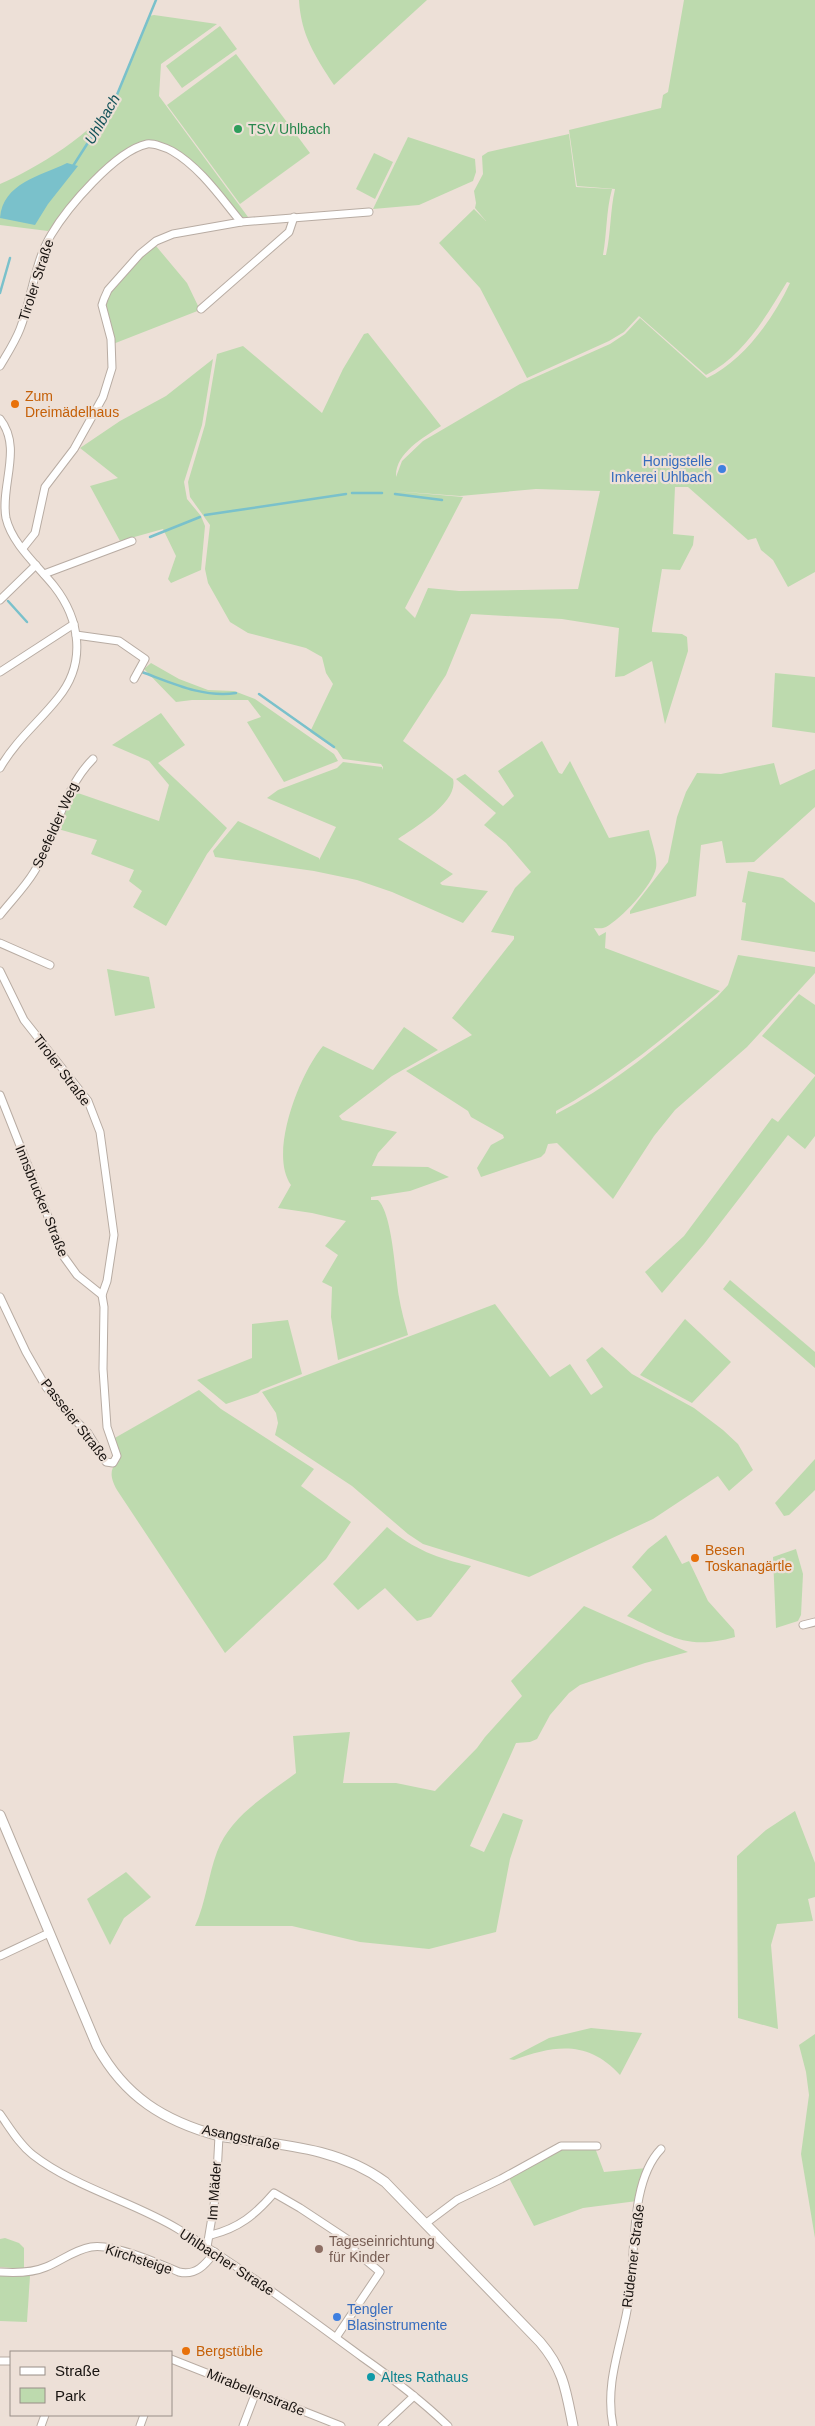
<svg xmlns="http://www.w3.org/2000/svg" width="815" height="2426" font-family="Helvetica,sans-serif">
<rect width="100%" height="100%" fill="#ede0d7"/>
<!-- green -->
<g fill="#bddaae" fill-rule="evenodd">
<path d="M 299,0 L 427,0 L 334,85 C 315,56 301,35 299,0 Z"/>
<path d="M 684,0 L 815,0 L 815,572 L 788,587 L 773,560 L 761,550 L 756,538 L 748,540 L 688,487 L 675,487 L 673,534 L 694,536 L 693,545 L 680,570 L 662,569 L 652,629 L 652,632 L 682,634 L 687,637 L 688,651 L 665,724 L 652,661 L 624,676 L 615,677 L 619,628 L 562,619 L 471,614 L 446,675 L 403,741 L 453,779 C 459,802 414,828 398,839 L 453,874 L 440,883 L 442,885 L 488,891 L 463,923 L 392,892 L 357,880 L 314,871 L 215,857 L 213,851 L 238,821 L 319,858 L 319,860 L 336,827 L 267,798 L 278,790 L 337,768 L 343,762 L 382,767 L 382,770 L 383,767 L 381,764 L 343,759 L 337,750 L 310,732 L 333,684 L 326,673 L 322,657 L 306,648 L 248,633 L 230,622 L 208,583 L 205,569 L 210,525 L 190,497 L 188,482 L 205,425 L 217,354 L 243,346 L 322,413 L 343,369 L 364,334 L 368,333 L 441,426 C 423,438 395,453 396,477 L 402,461 L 423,441 L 520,384 L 610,344 L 625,334 L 640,318 L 707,378 C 744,360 773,319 790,283 L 787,282 C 765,318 744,355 706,375 L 639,316 L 624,332 L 609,341 L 527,378 L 480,288 L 439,243 L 474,209 L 486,221 L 475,208 L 476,203 L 474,191 L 483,174 L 482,156 L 488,152 L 569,134 L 576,187 L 612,189 C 606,211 607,233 603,255 L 606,255 C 611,233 610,211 615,189 L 577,186 L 569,130 L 661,108 L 663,95 L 668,92 ZM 536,489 L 600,491 L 578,589 L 459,591 L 428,588 L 415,618 L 405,608 L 463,497 L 393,491 L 460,496 Z"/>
<path d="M 154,15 L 217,24 L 161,64 L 159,96 L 248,217 L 240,218 L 190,161 L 173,147 L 148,140 C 113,158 75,201 48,231 L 0,225 L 0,184 C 35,169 97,132 115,98 C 128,72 138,43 149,16 Z"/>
<polygon points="220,26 237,49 182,88 166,66"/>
<polygon points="236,54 310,153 240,204 167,105"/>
<polygon points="408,137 475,159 476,172 473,181 419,205 373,209"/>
<polygon points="374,153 393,162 375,199 356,189"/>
<path d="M 156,246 L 187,283 L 200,310 L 113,344 C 111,332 104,316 105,305 C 107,285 141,257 156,246 Z"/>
<polygon points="213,359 202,425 184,482 187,499 201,516 205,526 201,570 171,583 168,579 176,556 163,529 120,541 90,486 118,478 80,448 120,421 166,396"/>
<polygon points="151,663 179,679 208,690 234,691 255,699 334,754 338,761 284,782 247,722 261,717 248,700 192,700 176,702 144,669"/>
<polygon points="775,673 815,677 815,733 772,727"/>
<polygon points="161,713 185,745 158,763 227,828 207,854 166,926 133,907 142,891 129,881 134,870 91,854 97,840 58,829 75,792 159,821 169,785 149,761 112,745"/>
<path d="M 542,741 L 559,773 L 562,774 L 570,761 L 609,838 L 649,830 C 651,841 658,857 656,868 C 653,885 621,919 606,927 C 602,929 598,928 594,928 L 599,936 L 606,932 L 605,948 L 720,991 C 668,1035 616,1078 556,1111 L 556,1114 C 615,1084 667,1039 717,997 L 728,985 L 738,955 L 815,967 L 815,973 L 747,1047 L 675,1110 L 654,1136 L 613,1199 L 557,1143 L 548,1144 L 545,1153 L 541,1157 L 481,1177 L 477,1168 L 491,1145 L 504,1138 L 503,1135 L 471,1117 L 468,1111 L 406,1071 L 472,1035 L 452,1018 L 514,939 L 514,936 L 491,932 L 515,888 L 531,872 L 506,843 L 484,825 L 496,813 L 456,779 L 465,774 L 503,806 L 514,796 L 498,771 Z"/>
<polygon points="774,763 780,785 815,769 815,807 754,862 726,863 722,841 701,845 696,896 630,914 630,911 668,862 677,817 686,792 697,773 721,774"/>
<polygon points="748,871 783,878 815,903 815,952 741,940 746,903 742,902"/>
<polygon points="107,969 149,977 155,1008 115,1016"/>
<polygon points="799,994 815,1005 815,1075 762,1036"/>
<path d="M 404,1027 L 438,1050 L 392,1076 L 339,1116 L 342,1120 L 397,1132 L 378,1153 L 372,1166 L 428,1167 L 449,1177 L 410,1191 L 371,1197 L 371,1200 L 378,1200 C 393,1215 395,1276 399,1297 C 401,1310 405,1323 408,1335 L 338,1360 L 331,1317 L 332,1287 L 322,1282 L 338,1255 L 325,1246 L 346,1221 L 312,1213 L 278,1208 L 291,1185 C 268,1153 300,1073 323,1046 L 373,1070 Z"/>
<polygon points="815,1076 815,1136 805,1149 788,1135 704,1244 662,1293 645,1272 684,1236 772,1118 778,1122"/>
<polygon points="730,1280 815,1352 815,1368 723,1289"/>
<polygon points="495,1304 550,1377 570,1364 591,1395 603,1387 586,1360 602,1347 632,1374 694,1408 723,1430 738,1444 753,1470 729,1491 718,1476 653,1519 529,1577 423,1544 408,1534 352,1486 275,1435 278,1423 276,1413 262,1392"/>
<polygon points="685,1319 731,1362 692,1403 640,1375"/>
<polygon points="288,1320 302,1374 261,1390 258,1393 226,1404 197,1380 252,1358 252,1324"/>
<path d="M 199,1390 L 221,1409 L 314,1469 L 301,1486 L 351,1522 L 326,1559 L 225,1653 L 117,1490 C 100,1459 130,1470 113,1439 Z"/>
<polygon points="815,1459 815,1490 789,1515 784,1516 775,1503"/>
<path d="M 387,1527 C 415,1550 437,1558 471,1566 L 431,1617 L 417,1621 L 385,1588 L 358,1610 L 333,1584 Z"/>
<path d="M 666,1535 L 682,1564 L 689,1561 L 708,1601 L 734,1630 L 735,1637 C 686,1651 669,1635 627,1616 L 652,1590 L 632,1567 L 648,1549 Z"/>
<polygon points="796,1549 803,1574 801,1615 798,1621 776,1628 773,1557"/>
<path d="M 584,1606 L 688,1652 L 645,1663 L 580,1685 L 569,1693 L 550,1715 L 537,1739 L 530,1742 L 516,1743 L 470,1846 L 484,1852 L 503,1813 L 523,1820 L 510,1859 L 496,1932 L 429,1949 L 360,1942 L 292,1926 L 195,1926 C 206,1902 208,1876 217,1852 C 230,1816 267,1795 296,1773 L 293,1736 L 350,1732 L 343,1783 L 396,1783 L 435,1791 L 477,1748 L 485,1737 L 522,1696 L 511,1681 Z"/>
<polygon points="795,1811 815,1863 815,1897 808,1899 813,1921 777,1924 771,1945 778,2029 738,2018 737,1856 766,1830"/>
<polygon points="126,1872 151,1897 124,1918 110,1945 87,1899"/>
<path d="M 591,2028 L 642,2033 L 620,2075 C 588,2040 555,2045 514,2060 L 509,2059 L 549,2038 Z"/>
<polygon points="815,2034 815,2238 801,2154 809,2095 806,2072 799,2045"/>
<polygon points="561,2148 595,2148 604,2172 647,2168 637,2201 583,2208 534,2226 509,2178"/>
<polygon points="5,2238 19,2243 24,2248 24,2269 0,2267 0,2239"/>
<polygon points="0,2275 30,2276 27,2322 0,2321"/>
</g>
<!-- water -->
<path fill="#7ac1cb" d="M 67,163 L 78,166 L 48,204 L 35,225 L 0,218 C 3,183 40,176 67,163 Z"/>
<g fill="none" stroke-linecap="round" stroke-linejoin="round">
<!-- stream -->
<g stroke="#7ac1cb" stroke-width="2.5">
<polyline points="73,166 114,102 156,0"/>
<polyline points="0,293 10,258"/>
<polyline points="352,493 382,493"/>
<polyline points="395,494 442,500"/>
<polyline points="205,515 346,494"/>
<polyline points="150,537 200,517"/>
<polyline points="8,601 27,622"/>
<path d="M 142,672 C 172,683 203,698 236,693"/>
<polyline points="259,694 334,747"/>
</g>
<!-- minor casing -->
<g stroke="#b8aca3" stroke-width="9">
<g id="minor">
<polyline points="201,309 289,232 294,217"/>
<path d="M 0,366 C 7,354 15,342 20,329 C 32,299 34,263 51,235 C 67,208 115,151 147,144 C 153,143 167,148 172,151 C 200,167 221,198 241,222"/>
<path d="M 0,419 C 23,448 0,486 6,518 C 12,544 38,566 54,586 C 80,619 87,663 58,698 C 39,722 16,740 0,768"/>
<polyline points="23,548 35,533 45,487 74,449 103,397 112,368 111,339 102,305 104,299 108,290 140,254 156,241 173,234 241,222 369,212"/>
<polyline points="44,574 132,541"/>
<polyline points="0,600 36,565"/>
<polyline points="76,635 119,641 145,659 134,679"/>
<polyline points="0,672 74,624"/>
<path d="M 0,915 C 11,901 25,887 34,872 C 57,835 62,790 93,759"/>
<polyline points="0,943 50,965"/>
<polyline points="0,971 24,1020 88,1101 100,1132 114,1235 107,1281 102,1295 104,1307 103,1369 107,1427 117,1456 113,1463 106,1462 88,1433 63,1408 46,1387 26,1352 0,1297"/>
<polyline points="0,1095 64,1257 77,1275 102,1295"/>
<polyline points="803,1625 815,1622"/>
<polyline points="0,1956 49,1933"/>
<path d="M 0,2114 C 10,2128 19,2144 33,2155 C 74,2187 134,2202 178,2229 C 242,2268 302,2313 362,2357 C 392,2378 421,2400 448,2426"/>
<polyline points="425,2224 457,2200 501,2179 561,2146 597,2146"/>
<path d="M 211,2235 C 239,2228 255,2215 274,2193 L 300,2208 L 350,2241 L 355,2251 L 380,2272 L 337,2336"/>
<polyline points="207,2247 216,2193 219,2136"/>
<path d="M 0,2272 C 14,2273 32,2273 46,2267 C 61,2261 74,2250 91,2247 C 112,2243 158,2263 179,2272 C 196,2276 205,2265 215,2252"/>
<polyline points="171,2359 341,2426"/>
<polyline points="0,2361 11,2361"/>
<polyline points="41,2426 45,2415"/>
<polyline points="140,2426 144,2415"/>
<polyline points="243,2426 256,2392"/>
<polyline points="382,2426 414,2396"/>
<path d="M 613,2426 C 604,2381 623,2342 629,2299 C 636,2255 629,2182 661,2149"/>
</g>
</g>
<!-- tertiary casing -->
<g stroke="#b8aca3" stroke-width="11">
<path id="tertiary" d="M 0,1815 L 97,2046 C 125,2097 164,2121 219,2136 C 278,2145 336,2146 385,2182 L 540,2342 C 564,2370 566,2391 573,2426"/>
</g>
<!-- minor -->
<use href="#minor" stroke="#fff" stroke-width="7"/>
<!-- tertiary -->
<use href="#tertiary" stroke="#fff" stroke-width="9"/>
</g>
<!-- markers -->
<circle fill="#2e9e5b" stroke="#ede0d7" stroke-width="2" cx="238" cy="129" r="5"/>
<g fill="#e8710a" stroke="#ede0d7" stroke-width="2">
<circle cx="15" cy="404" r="5"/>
<circle cx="695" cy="1558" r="5"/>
<circle cx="186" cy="2351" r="5"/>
</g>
<g fill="#3f7fe0" stroke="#ede0d7" stroke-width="2">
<circle cx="722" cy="469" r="5"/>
<circle cx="337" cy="2317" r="5"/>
</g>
<circle fill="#8d6e63" stroke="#ede0d7" stroke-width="2" cx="319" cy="2249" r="5"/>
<circle fill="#0f9aa8" stroke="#ede0d7" stroke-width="2" cx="371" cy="2377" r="5"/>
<g text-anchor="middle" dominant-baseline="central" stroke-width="4.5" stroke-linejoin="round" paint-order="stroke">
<!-- leisure labels -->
<g font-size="14" fill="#27864d" stroke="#ede0d7" text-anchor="start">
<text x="248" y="129">TSV Uhlbach</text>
</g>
<!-- street labels -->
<g font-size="14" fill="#181310" stroke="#ede0d7">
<text transform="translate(36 280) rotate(-72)">Tiroler Straße</text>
<text transform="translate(55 825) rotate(-66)">Seefelder Weg</text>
<text transform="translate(62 1070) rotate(53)">Tiroler Straße</text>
<text transform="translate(42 1201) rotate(68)">Innsbrucker Straße</text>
<text transform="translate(75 1420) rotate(52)">Passeier Straße</text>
<text transform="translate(241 2137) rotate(12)">Asangstraße</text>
<text transform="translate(214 2191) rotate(-86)">Im Mäder</text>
<text transform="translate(633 2256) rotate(-83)">Rüderner Straße</text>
<text transform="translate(139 2259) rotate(18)">Kirchsteige</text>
<text transform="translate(227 2262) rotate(33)">Uhlbacher Straße</text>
<text transform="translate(256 2392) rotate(22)">Mirabellenstraße</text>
</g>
<!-- food labels -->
<g font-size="14" fill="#c56008" stroke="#ede0d7" text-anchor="start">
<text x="25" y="396">Zum<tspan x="25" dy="16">Dreimädelhaus</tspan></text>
<text x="705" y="1550">Besen<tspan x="705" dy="16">Toskanagärtle</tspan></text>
<text x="196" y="2351">Bergstüble</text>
</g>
<!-- shop labels -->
<g font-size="14" fill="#366cbe" stroke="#ede0d7" text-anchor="end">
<text x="712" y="461">Honigstelle<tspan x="712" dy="16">Imkerei Uhlbach</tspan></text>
<text x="347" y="2309" text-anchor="start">Tengler<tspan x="347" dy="16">Blasinstrumente</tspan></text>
</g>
<!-- education labels -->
<g font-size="14" fill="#785e54" stroke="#ede0d7" text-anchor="start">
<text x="329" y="2241">Tageseinrichtung<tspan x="329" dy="16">für Kinder</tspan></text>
</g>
<!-- culture labels -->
<g font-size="14" fill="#0d838f" stroke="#ede0d7" text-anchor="start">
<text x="381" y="2377">Altes Rathaus</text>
</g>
<!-- water labels -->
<g font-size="15" font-style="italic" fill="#135259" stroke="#ede0d7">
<text transform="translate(102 119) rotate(-60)">Uhlbach</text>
</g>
</g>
<!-- legend -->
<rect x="10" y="2351" width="162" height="65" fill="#ede0d7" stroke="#988e87"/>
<rect x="20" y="2367" width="25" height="8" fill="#ffffff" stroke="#988e87"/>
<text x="55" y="2376" font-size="15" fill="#181310">Straße</text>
<rect x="20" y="2388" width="25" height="15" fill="#bddaae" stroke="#988e87"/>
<text x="55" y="2401" font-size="15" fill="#181310">Park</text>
</svg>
